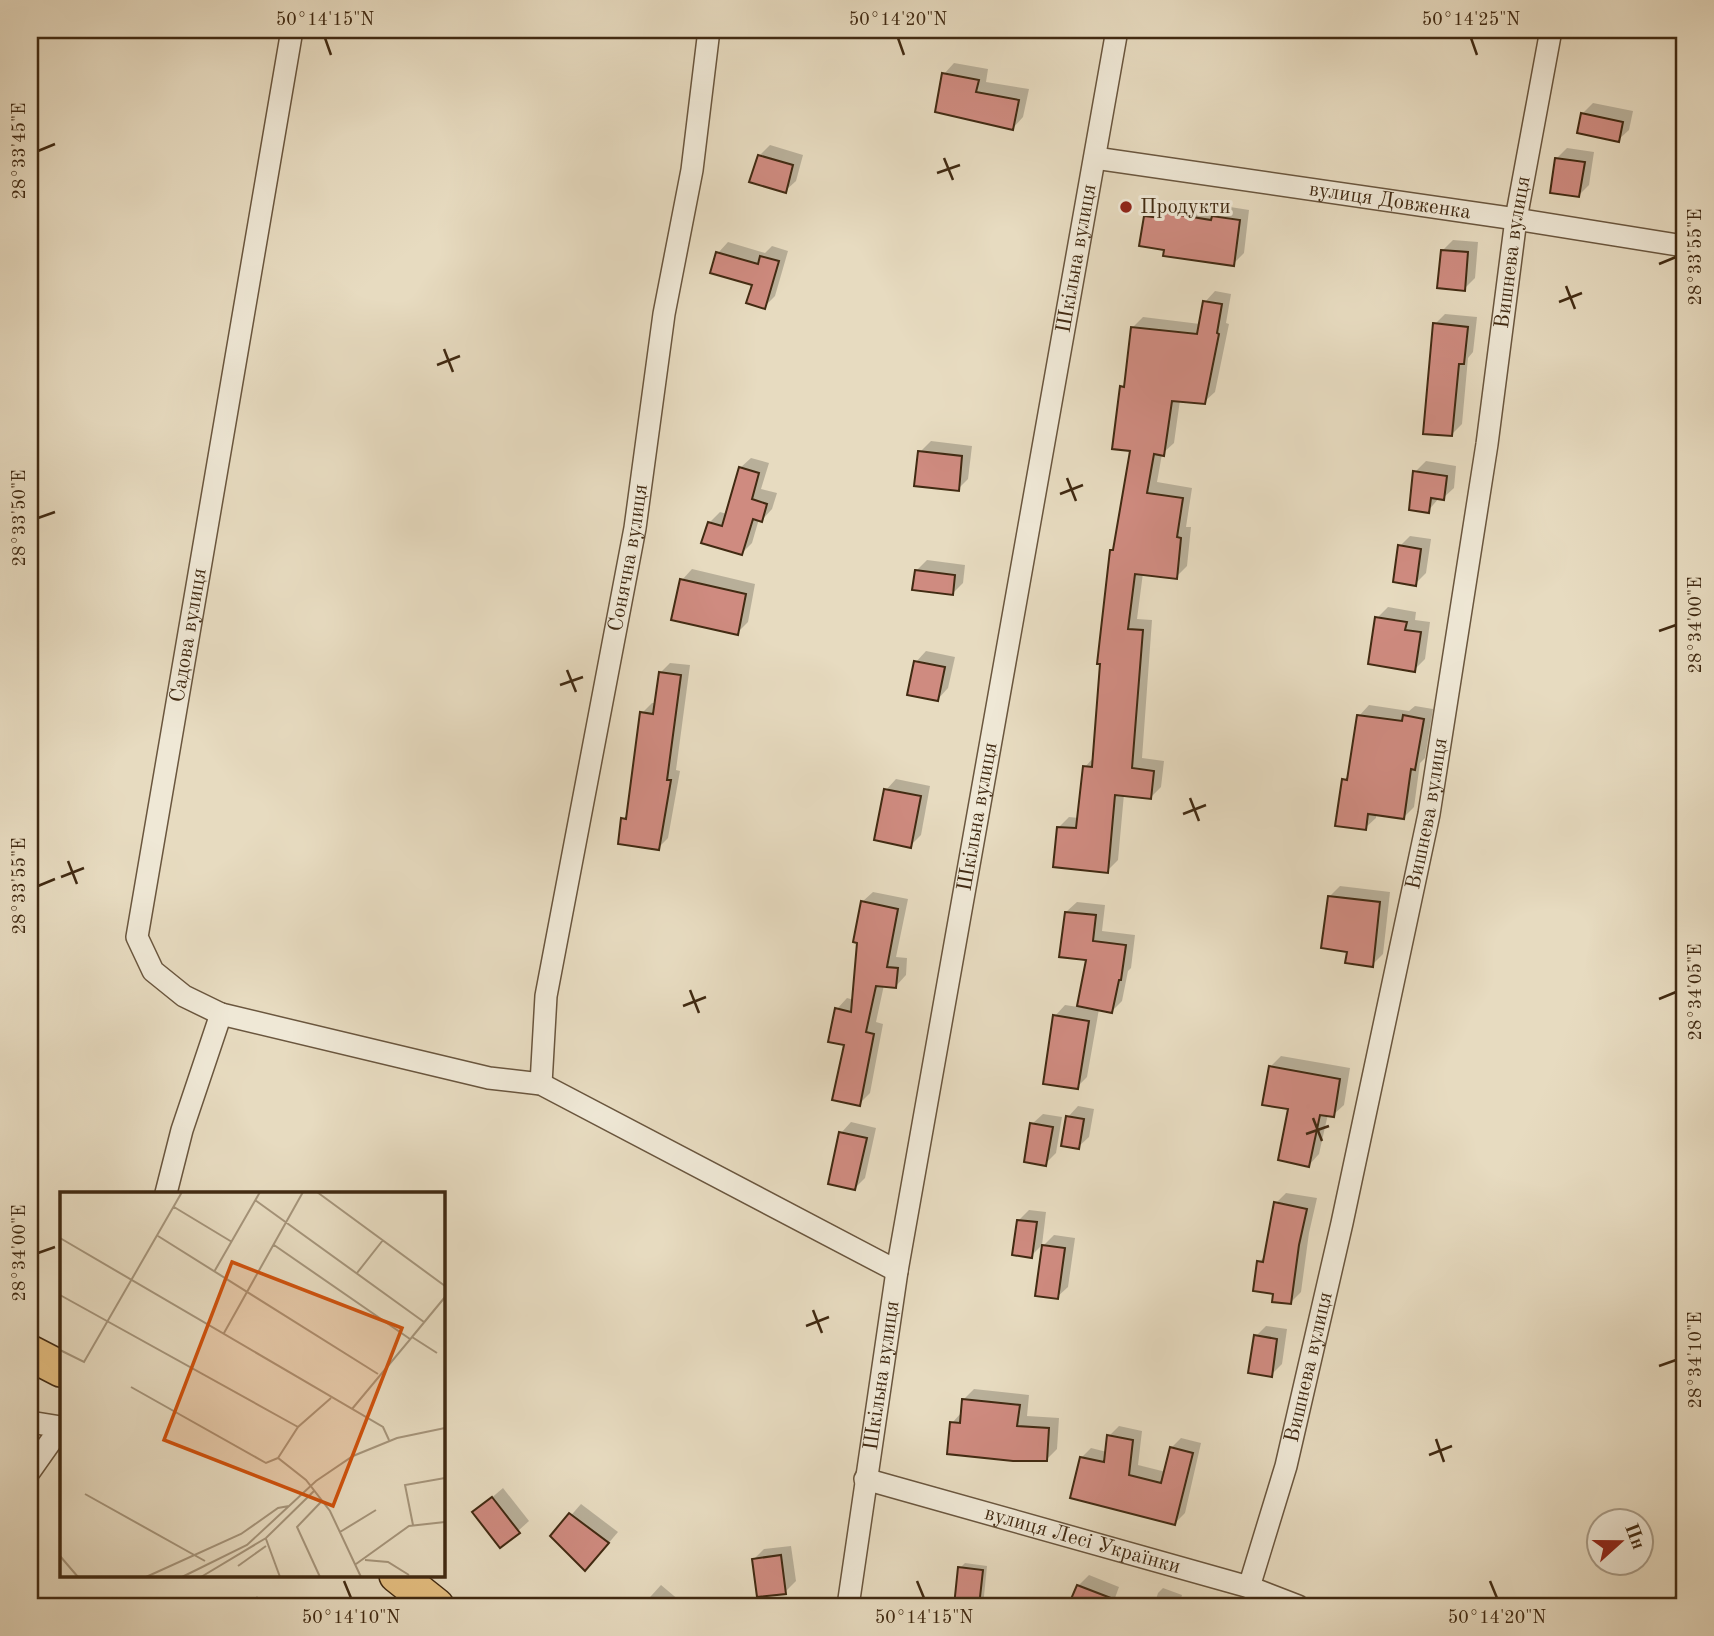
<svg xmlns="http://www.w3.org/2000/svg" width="1714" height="1636" font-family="'Old Standard TT',serif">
<rect width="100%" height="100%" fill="#e7dbc0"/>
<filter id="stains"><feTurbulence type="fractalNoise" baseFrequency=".00286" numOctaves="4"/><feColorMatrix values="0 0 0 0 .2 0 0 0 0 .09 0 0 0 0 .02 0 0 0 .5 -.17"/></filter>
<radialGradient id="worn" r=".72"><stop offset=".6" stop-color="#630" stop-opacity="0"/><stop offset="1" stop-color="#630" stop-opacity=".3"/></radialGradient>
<!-- shadow -->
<g fill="#0003">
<polygon points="954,63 988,69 986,82 1029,89 1023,117 1013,128 944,74"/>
<polygon points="1593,103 1633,111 1629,130 1618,140 1583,113"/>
<polygon points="770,145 803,155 796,181 785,191 759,156"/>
<polygon points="1567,148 1594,152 1589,185 1579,195 1557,158"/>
<polygon points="1174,202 1221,210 1224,206 1249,210 1244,253 1233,264 1146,216 1156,206 1169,208"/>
<polygon points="1453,240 1478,242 1475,278 1464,289 1442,251"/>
<polygon points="728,242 765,253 772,246 788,251 775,296 764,307 754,284 712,272 718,253"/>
<polygon points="1215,291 1231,294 1226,323 1229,324 1215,392 1204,402 1180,400 1174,443 1162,454 1157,482 1192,488 1186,527 1191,527 1187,566 1176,577 1143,573 1137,619 1152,620 1142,758 1164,761 1161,787 1150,798 1124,794 1118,860 1107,871 1059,827 1069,817 1079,818 1085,767 1094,757 1111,551 1115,547 1132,450 1122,387 1126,383 1132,328 1143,317 1200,324 1205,302"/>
<polygon points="1445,314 1477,317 1473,352 1468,358 1462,424 1451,435 1435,324"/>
<polygon points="931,441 972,446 968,479 958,489 920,452"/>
<polygon points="751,458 769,463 761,489 777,493 772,509 762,520 759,519 752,543 742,553 709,523 720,512 727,514 740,468"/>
<polygon points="1426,461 1456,466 1454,488 1443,498 1439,498 1428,511 1415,472"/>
<polygon points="1410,536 1431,539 1426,573 1415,584 1400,546"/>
<polygon points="927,560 965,565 963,583 952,594 916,571"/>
<polygon points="692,569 755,584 748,622 737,633 682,580"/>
<polygon points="1388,607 1416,612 1415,620 1430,622 1425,659 1414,670 1377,618"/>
<polygon points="926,651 955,657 948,688 938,699 916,662"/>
<polygon points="670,663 690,665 676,770 680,771 668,838 658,848 623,819 629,813 642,713 652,703 656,703 660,673"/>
<polygon points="1369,705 1409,711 1415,706 1433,709 1425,758 1420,763 1414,807 1404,817 1376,814 1376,818 1365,828 1344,780 1350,774 1359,716"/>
<polygon points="896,779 930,786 921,835 910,846 886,790"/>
<polygon points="1340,886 1390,892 1383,954 1372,965 1349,950 1329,897"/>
<polygon points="873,892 908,899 896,957 907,958 906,975 896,986 884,985 876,1022 883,1024 870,1093 859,1104 837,1009 847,998 854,1000 862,902"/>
<polygon points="1077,902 1105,905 1102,931 1135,935 1131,968 1128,971 1122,1001 1111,1012 1099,1009 1087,1077 1077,1087 1055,1016 1065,1005 1078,1007 1088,959 1066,912"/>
<polygon points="1281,1056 1350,1068 1344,1105 1333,1115 1328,1114 1319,1154 1309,1165 1290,1108 1270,1067"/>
<polygon points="1078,1106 1094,1109 1089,1137 1078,1147 1068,1117"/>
<polygon points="1043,1114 1062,1117 1056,1153 1045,1164 1032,1124"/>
<polygon points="851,1122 876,1128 865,1178 855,1188 841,1133"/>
<polygon points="1286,1193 1317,1198 1309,1233 1301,1292 1290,1303 1275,1292 1259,1262 1266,1255 1276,1203"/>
<polygon points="1029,1210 1046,1212 1042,1245 1031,1256 1018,1221"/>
<polygon points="1054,1235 1075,1238 1068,1287 1057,1297 1043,1246"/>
<polygon points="1266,1326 1287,1329 1282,1364 1271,1375 1256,1336"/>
<polygon points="974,1389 1029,1395 1027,1416 1059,1418 1057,1449 1046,1460 952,1423 962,1412 964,1399"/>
<polygon points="1119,1426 1142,1431 1138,1465 1166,1472 1171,1448 1181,1438 1201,1443 1185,1513 1175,1523 1081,1458 1091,1448 1107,1452 1109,1436"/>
<polygon points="503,1488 529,1521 518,1531 475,1512"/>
<polygon points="581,1504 618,1532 596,1558 553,1536"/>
<polygon points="791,1546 796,1581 785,1592 753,1560 764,1549"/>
<polygon points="965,1563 987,1566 983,1606 955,1606 960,1568"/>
<polygon points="1089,1575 1119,1587 1112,1606 1070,1606 1078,1586"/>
<polygon points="661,1585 686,1606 642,1606"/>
<polygon points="1163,1588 1182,1595 1179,1606 1154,1606 1158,1593"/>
<polygon points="257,1596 267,1606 246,1606"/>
</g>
<!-- building -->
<g fill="#cf8b80" stroke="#412a12" stroke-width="2">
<polygon points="942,73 979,80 976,92 1019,100 1013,130 935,112"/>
<polygon points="1581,113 1623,122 1619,142 1577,133"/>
<polygon points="758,155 793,165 786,193 749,182"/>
<polygon points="1555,158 1585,162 1579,197 1550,193"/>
<polygon points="1162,212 1211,220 1212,216 1240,220 1234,266 1163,256 1164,250 1139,246 1144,216 1161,218"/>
<polygon points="1441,250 1468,252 1465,291 1437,288"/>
<polygon points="716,252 758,264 760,256 779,261 765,309 746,303 752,285 710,273"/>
<polygon points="1203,301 1222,304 1217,333 1219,334 1205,404 1172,401 1164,456 1154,454 1147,493 1183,498 1177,537 1181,538 1177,579 1135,574 1128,629 1143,630 1132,768 1154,771 1151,799 1115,795 1108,873 1053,867 1057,827 1076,828 1083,766 1092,767 1100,664 1097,664 1110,550 1113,550 1130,451 1112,449 1120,386 1124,387 1131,327 1197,334"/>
<polygon points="1433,323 1468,327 1464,364 1459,364 1452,436 1423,434"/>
<polygon points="918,451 962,456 959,491 914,486"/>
<polygon points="739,467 759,473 752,499 767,504 762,522 753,519 742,555 701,543 708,522 722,526"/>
<polygon points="1413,471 1447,476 1444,500 1431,498 1429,513 1409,510"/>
<polygon points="1398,545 1421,549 1416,586 1393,582"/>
<polygon points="915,570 955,575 953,595 912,590"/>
<polygon points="680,579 746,594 738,635 671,620"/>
<polygon points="1375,617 1407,622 1405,630 1421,632 1415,672 1368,664"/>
<polygon points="914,661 945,667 938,701 907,695"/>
<polygon points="659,672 681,675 667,780 671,780 659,850 618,844 621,818 626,819 640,712 653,714"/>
<polygon points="1357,715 1402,721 1403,715 1424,719 1415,770 1411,769 1404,819 1368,814 1366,830 1335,826 1342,779 1347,780"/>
<polygon points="884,789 921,796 911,848 874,840"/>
<polygon points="1328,896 1380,902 1373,967 1345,963 1347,952 1321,948"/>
<polygon points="861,901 898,909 887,967 898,968 896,988 876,986 866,1032 874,1034 860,1106 832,1100 844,1045 828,1042 835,1008 851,1012 857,943 853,942"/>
<polygon points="1065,912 1096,915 1093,941 1126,945 1121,980 1119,980 1112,1013 1077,1006 1086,960 1059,957"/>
<polygon points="1053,1015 1089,1021 1078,1089 1043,1084"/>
<polygon points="1269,1066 1340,1079 1334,1117 1320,1115 1309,1167 1278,1160 1288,1109 1262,1105"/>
<polygon points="1066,1116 1084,1119 1079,1149 1061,1146"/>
<polygon points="1030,1123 1053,1127 1046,1166 1024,1162"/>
<polygon points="839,1132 867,1138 855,1190 828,1184"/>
<polygon points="1274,1202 1307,1209 1299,1245 1291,1304 1272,1302 1273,1294 1253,1291 1257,1261 1263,1262"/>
<polygon points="1017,1220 1037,1222 1032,1258 1012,1255"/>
<polygon points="1042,1245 1065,1248 1058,1299 1035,1296"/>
<polygon points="1254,1335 1277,1339 1272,1377 1248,1373"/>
<polygon points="962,1399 1020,1405 1017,1426 1049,1428 1047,1461 1013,1461 947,1454 950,1422 960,1423"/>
<polygon points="1107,1435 1133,1440 1129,1475 1161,1483 1170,1447 1193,1453 1175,1525 1070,1498 1080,1457 1104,1462"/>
<polygon points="492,1497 520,1533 500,1548 472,1512"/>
<polygon points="569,1513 609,1543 585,1571 550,1536"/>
<polygon points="781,1555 786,1594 757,1597 752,1559"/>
<polygon points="958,1567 983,1570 979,1606 954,1606"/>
<polygon points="1077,1585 1129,1605 1129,1606 1068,1606"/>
</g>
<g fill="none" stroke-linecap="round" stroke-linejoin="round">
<!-- minor casing -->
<g stroke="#6a563e" stroke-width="24">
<g id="minor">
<path id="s1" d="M 1095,158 L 1516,219 L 1684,246"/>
<polyline points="221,1014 489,1078 541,1084 897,1271"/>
<path id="s2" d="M 541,1084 L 546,996 L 635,528 L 664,314 L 692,170 L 709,30"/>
<path id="s3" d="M 166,1193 L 182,1130 L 221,1014 L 184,996 L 153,971 L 137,937 L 292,30"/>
<polyline points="30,1422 61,1427 30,1471"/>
<path id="s4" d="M 865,1479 L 1249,1587 L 1298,1606"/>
<path id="s5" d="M 1249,1587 L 1286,1466 L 1342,1223 L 1429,814 L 1487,444 L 1516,219 L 1551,30"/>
<path id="s6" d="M 848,1606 L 897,1271 L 1117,30"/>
<polyline points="1684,1606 1684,1604"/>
</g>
</g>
<!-- primary casing -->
<g stroke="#412a12" stroke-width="38">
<g id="primary">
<polyline points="30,1353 61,1369"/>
<polyline points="397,1575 436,1606"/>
</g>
</g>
<!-- minor -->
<use href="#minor" stroke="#efe8d6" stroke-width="21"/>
<!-- primary -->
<use href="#primary" stroke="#e4be80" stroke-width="35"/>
</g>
<!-- ticks -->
<path fill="none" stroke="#412a12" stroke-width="2.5" d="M 325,38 L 331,55M 898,38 L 904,55M 1471,38 L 1477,55M 38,151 L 55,144M 944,158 L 953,180M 937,173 L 960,165M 1659,264 L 1676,257M 1566,286 L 1575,309M 1559,302 L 1582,293M 444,349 L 453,372M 437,365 L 460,356M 1067,478 L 1076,501M 1060,494 L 1083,485M 38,518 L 55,512M 1659,631 L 1676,625M 567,670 L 576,692M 560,685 L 583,677M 1190,798 L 1199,821M 1183,814 L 1206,805M 68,861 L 77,884M 61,877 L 84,868M 38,886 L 55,879M 690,990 L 699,1013M 1659,999 L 1676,992M 683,1006 L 706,997M 1313,1118 L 1322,1141M 1306,1134 L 1329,1126M 38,1253 L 55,1247M 813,1310 L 822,1333M 806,1326 L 829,1317M 1659,1366 L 1676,1360M 1436,1439 L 1444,1462M 1429,1455 L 1452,1446M 344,1581 L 351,1598M 917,1581 L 924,1598M 1490,1581 L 1497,1598"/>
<!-- markers -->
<circle fill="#8f2418" stroke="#efe8d6" stroke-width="2.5" cx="1126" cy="207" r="7"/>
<g text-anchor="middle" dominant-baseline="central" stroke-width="6" stroke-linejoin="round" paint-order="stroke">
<!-- street labels -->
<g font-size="21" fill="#412a12" stroke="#efe8d6">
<text stroke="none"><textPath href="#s1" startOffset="298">вулиця Довженка</textPath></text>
<text stroke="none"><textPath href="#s5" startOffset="1362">Вишнева вулиця</textPath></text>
<text stroke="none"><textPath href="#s6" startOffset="1367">Шкільна вулиця</textPath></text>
<text stroke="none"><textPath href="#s2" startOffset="534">Сонячна вулиця</textPath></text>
<text stroke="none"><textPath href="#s3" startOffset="612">Садова вулиця</textPath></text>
<text stroke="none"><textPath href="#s5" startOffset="794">Вишнева вулиця</textPath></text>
<text stroke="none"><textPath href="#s6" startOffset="800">Шкільна вулиця</textPath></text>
<text stroke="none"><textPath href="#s5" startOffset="228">Вишнева вулиця</textPath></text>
<text stroke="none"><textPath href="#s6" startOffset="233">Шкільна вулиця</textPath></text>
<text stroke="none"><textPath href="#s4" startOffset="226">вулиця Лесі Українки</textPath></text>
</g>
<!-- poi labels -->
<g font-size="21" fill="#412a12" stroke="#efe8d6" text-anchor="start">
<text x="1140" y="207">Продукти</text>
</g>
</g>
<!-- overview -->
<g transform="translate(60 1192)">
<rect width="385" height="385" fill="#e7dbc0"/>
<path fill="none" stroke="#a5947a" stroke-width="2" d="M 257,0 L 385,94M 195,8 L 364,130M 114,15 L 172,50M 98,44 L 318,182M 0,46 L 323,235 L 329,248M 214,53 L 350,147M 154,80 L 200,0M 297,81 L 323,48M 0,103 L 238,235M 164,141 L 243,0M 352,145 L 385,105M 0,158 L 24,170 L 122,0M 71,195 L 206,271 L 218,266 L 246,288 L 270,319 L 301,385M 292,217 L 352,145 L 377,161M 218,266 L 238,235 L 271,206M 25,302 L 145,369M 353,333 L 345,293 L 385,286M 280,340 L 316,318M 206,347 L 220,385M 0,364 L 18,385M 305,368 L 328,370 L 349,383M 296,372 L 349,334 L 385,330M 178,374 L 206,354M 86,385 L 181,342 L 218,316 L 229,314M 122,385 L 187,353 L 256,289 L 293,264 L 337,246 L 385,236M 141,385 L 206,346 L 254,299M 260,385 L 237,335 L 261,310"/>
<path fill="#cf520d" fill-opacity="0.15" stroke="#cf520d" stroke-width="3.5" d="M 172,70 L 342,136 L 273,314 L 104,248 Z"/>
<rect width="385" height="385" fill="none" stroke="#412a12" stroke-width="3.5"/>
</g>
<!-- margin -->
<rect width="1714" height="1636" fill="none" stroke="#e7dbc0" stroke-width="77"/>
<!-- north arrow -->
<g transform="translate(1620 1542) rotate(69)"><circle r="33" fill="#efe8d6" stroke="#a99c88" stroke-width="2"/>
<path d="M0-5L12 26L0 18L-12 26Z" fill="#8f2418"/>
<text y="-10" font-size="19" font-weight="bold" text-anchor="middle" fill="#412a12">Пн</text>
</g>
<rect x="38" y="38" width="1638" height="1560" fill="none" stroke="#412a12" stroke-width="2.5"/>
<g font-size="18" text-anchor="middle" fill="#412a12">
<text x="325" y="25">50°14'15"N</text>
<text x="898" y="25">50°14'20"N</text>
<text x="1471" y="25">50°14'25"N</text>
<text transform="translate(19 151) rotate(-90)" y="6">28°33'45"E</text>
<text transform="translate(1695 257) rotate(-90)" y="6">28°33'55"E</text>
<text transform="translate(19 518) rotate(-90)" y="6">28°33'50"E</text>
<text transform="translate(1695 625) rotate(-90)" y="6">28°34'00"E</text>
<text transform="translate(19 886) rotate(-90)" y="6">28°33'55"E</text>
<text transform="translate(1695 992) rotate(-90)" y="6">28°34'05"E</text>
<text transform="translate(19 1253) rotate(-90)" y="6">28°34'00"E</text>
<text transform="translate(1695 1360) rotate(-90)" y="6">28°34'10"E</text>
<text x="351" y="1623">50°14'10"N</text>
<text x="924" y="1623">50°14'15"N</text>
<text x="1497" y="1623">50°14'20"N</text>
</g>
<rect width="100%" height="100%" filter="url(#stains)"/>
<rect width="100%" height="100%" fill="url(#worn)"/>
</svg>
